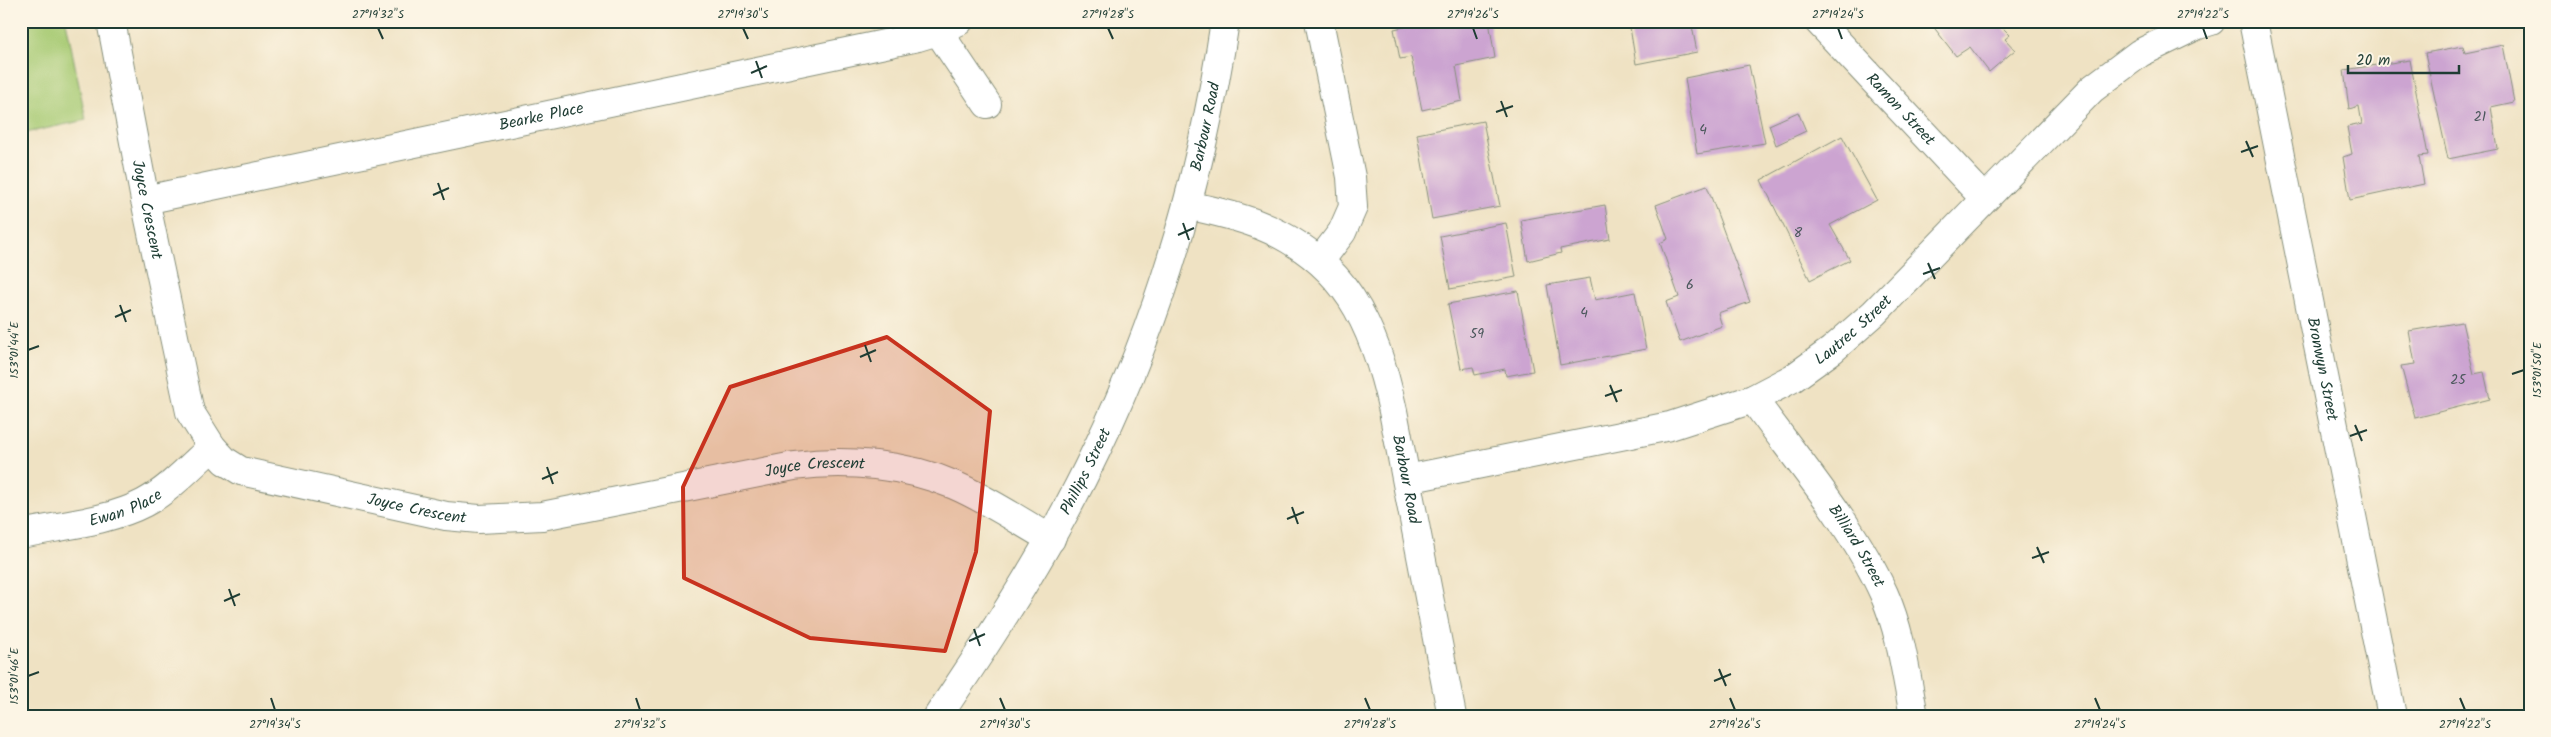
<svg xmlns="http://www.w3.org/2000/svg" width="2551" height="737" font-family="Kalam,sans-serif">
<rect width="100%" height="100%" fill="#fcf5e5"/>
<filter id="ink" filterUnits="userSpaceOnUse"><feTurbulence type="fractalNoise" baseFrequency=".02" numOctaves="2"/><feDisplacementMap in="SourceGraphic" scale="10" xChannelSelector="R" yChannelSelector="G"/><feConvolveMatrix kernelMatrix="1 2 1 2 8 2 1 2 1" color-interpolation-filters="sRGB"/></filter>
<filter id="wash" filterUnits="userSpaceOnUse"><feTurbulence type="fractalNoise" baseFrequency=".0096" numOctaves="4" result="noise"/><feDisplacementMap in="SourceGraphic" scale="20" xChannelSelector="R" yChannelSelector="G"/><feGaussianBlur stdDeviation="1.12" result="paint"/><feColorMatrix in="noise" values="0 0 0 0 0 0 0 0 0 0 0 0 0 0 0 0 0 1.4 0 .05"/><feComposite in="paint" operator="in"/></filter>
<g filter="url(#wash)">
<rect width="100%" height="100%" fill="#efe2c3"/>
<!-- green -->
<polygon fill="#a8cb75" stroke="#648454" points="21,21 66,21 86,120 21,134"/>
<g id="blocks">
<!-- building -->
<g fill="#cca4d1">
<polygon points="1432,21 1489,21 1495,58 1456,66 1462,101 1422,110 1411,57 1400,59 1394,29"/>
<polygon points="1629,21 1691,21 1697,52 1636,64"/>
<polygon points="1929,21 2010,21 2002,27 2010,35 2005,39 2015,50 1989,72 1970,47 1956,56"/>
<polygon points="2503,45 2514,102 2491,107 2498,149 2448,159 2425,53 2463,46 2465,53"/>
<polygon points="2410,60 2428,155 2419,156 2424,184 2350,200 2343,157 2352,154 2347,127 2362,124 2359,106 2349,109 2344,70"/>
<polygon points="1749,65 1765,143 1697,154 1685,78"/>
<polygon points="1798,112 1806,131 1776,145 1769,125"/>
<polygon points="1483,121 1500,206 1432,219 1417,134"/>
<polygon points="1842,136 1877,200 1830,225 1850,260 1810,280 1761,180"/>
<polygon points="1707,186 1750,302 1718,313 1722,326 1680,342 1666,302 1679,297 1660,243 1668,239 1656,205"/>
<polygon points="1605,205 1610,239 1560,249 1561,253 1528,261 1521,220"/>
<polygon points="1506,223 1516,277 1450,289 1440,236"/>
<polygon points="1590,278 1595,300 1635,292 1646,349 1560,365 1547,285"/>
<polygon points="1518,291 1533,371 1506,376 1505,369 1475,375 1473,367 1461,369 1448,304"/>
<polygon points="2462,322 2474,374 2484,372 2490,399 2415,418 2401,366 2415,364 2409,331"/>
</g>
</g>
</g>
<g filter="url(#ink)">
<use href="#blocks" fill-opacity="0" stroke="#87907c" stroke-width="1"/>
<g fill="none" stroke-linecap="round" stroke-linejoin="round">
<!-- minor casing -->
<g stroke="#87907c" stroke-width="30">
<g id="minor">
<path id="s1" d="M 111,21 L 145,200 L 190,412 L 212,447 L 225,461 L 241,471 L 446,516 L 479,519 L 542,516 L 794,466 C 846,459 905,464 954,485 C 987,499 1019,521 1051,539"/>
<polyline points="1319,21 1351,177 1353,207 1342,232 1320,261"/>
<path id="s2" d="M 1818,21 L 1984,198"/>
<path id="s3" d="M 2253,21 L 2392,716"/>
<polyline points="938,31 987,104"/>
<path id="s4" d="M 145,200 L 918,37 L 938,31 L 959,21"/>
<path id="s5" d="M 1187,205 C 1210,210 1234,215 1257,224 C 1345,259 1374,323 1393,411 L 1452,716"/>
<path id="s6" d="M 1753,399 C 1797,460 1853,525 1884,594 C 1901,632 1906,675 1914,716"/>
<path id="s7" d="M 1407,479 L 1670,426 L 1753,399 L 1793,378 L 1832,350 L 1874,313 L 2092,89 L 2140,53 L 2198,25 L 2211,21"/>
<path id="s8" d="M 21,534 C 59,526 110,521 144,503 C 169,490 191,466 212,447"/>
</g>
</g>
<!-- tertiary casing -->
<g stroke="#87907c" stroke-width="30">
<g id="tertiary">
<path id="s9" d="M 938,716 C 996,630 1052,544 1096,451 C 1161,316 1203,169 1225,21"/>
</g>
</g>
<!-- minor -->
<use href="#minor" stroke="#fff" stroke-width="28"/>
<!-- tertiary -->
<use href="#tertiary" stroke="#fff" stroke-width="28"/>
</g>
</g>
<!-- marked area -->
<path fill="#c8321e" fill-opacity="0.2" stroke="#c8321e" stroke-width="4" stroke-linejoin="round" d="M 887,337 L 990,411 L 976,552 L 945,651 L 810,638 L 684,578 L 683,487 L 730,387 Z"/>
<!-- ticks -->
<path fill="none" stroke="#1f3d34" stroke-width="2" d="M 378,28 L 383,39M 743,28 L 748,39M 1108,28 L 1113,39M 1473,28 L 1477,39M 1838,28 L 1842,39M 2203,28 L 2207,39M 756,61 L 762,78M 751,73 L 767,66M 1501,101 L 1507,117M 1496,112 L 1513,106M 2246,141 L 2253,157M 2241,152 L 2258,146M 438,183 L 444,200M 433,195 L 449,188M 1183,223 L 1189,240M 1178,235 L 1194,228M 1928,263 L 1935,279M 1923,274 L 1940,268M 120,305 L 126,322M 115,317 L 131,310M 865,345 L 871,362M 28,350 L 39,346M 860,357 L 876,350M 2512,374 L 2524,370M 1610,385 L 1617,402M 1605,396 L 1622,390M 2355,425 L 2362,441M 2350,436 L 2367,430M 547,467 L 553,484M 542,479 L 558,472M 1292,507 L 1298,524M 1287,519 L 1304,512M 2037,547 L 2044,563M 2032,558 L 2049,552M 229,589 L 235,606M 224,601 L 240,594M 974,629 L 980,646M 969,641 L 985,634M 1719,669 L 1726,686M 28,676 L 39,672M 1714,681 L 1731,674M 271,698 L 275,710M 636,698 L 640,710M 1000,698 L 1005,710M 1365,698 L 1370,710M 1730,698 L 1735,710M 2095,698 L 2100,710M 2460,698 L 2465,710"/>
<g text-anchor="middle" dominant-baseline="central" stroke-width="4" stroke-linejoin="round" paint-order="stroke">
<!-- number labels -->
<g font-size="14" fill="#4a575b">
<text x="2480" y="117">21</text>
<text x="1703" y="130">4</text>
<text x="1798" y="233">8</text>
<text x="1690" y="285">6</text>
<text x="1584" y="313">4</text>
<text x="1477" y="334">59</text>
<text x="2458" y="380">25</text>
</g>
<!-- street labels -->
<g font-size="16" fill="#1f3d34" stroke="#fcf5e5">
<text stroke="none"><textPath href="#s2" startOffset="121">Ramon Street</textPath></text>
<text stroke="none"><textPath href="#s4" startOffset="405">Bearke Place</textPath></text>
<text stroke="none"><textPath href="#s9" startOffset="652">Barbour Road</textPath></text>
<text stroke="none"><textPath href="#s1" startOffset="192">Joyce Crescent</textPath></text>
<text stroke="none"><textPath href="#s7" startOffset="478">Lautrec Street</textPath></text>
<text stroke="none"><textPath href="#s3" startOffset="355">Bronwyn Street</textPath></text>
<text stroke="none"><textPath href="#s1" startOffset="1062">Joyce Crescent</textPath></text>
<text stroke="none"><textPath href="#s9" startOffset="286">Phillips Street</textPath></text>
<text stroke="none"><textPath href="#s5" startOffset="385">Barbour Road</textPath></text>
<text stroke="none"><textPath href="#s8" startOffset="108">Ewan Place</textPath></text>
<text stroke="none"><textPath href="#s1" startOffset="658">Joyce Crescent</textPath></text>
<text stroke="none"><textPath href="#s6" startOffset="180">Billiard Street</textPath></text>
</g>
</g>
<!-- margin -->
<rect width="2551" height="737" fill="none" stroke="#fcf5e5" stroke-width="55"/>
<!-- scale -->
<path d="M2348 65v8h111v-8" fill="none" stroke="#1f3d34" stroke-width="2.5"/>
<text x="2356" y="65" font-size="15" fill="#1f3d34" stroke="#fcf5e5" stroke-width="4" paint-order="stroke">20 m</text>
<rect x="28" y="28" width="2496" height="682" fill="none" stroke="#1f3d34" stroke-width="2"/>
<g font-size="12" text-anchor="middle" fill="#1f3d34">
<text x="378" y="18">27°19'32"S</text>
<text x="743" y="18">27°19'30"S</text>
<text x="1108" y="18">27°19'28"S</text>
<text x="1473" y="18">27°19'26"S</text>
<text x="1838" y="18">27°19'24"S</text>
<text x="2203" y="18">27°19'22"S</text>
<text transform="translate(14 350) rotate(-90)" y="4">153°01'44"E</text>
<text transform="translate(2537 370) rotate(-90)" y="4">153°01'50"E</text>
<text transform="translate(14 676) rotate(-90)" y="4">153°01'46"E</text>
<text x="275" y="728">27°19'34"S</text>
<text x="640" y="728">27°19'32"S</text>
<text x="1005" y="728">27°19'30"S</text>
<text x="1370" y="728">27°19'28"S</text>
<text x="1735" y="728">27°19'26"S</text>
<text x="2100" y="728">27°19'24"S</text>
<text x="2465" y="728">27°19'22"S</text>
</g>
</svg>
